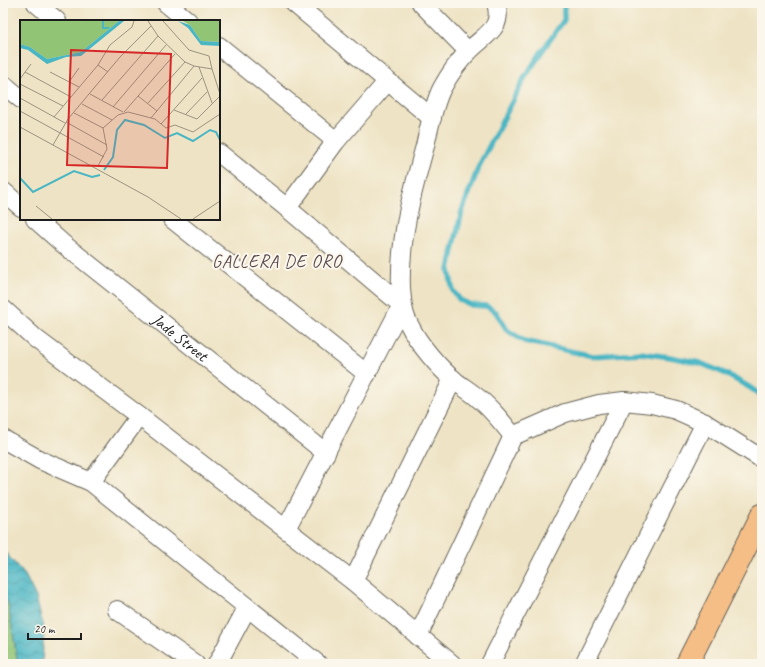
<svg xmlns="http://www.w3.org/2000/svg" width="765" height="667" font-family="Caveat,sans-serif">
<defs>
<pattern id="water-waves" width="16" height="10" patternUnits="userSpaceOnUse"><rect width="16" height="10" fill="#49b6c4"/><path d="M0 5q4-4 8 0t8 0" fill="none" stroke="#3c939e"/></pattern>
</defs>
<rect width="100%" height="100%" fill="#fbf7ec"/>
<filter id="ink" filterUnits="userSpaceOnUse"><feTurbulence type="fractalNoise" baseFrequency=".025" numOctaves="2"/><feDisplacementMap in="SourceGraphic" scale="8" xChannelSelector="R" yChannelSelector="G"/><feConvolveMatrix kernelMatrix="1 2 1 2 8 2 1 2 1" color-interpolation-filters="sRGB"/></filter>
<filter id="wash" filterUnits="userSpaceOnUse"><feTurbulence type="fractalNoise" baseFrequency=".012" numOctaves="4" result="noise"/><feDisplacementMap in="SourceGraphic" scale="16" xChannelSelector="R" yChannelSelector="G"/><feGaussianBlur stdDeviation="0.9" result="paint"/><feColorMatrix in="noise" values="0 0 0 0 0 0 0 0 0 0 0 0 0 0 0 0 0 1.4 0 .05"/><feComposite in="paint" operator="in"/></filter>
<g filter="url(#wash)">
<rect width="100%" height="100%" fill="#eee3c4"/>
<!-- grass -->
<polygon fill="#91c475" stroke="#567048" points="3,595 8,603 18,664 3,664"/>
<!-- water -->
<polygon fill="url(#water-waves)" stroke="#326970" points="3,550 25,575 36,597 44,630 42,664 18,664 8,603 3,595"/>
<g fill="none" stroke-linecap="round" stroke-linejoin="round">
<!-- stream -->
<polyline stroke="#49b6c4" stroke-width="5.5" points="562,3 564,7 564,20 542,51 525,77 479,166 462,211 453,250 449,270 453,291 460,300 471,305 486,306 496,312 507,330 524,341 593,356 641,353 670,357 700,363 724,373 749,387 762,396"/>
</g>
</g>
<g filter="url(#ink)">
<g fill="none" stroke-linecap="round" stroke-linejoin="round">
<!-- minor casing -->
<g stroke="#666257" stroke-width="20">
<g id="minor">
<polyline points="36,3 57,21"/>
<polyline points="166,3 188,21"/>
<polyline points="294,3 432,118"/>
<polyline points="421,3 468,51"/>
<path d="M 496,3 C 504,29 484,35 469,51 C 459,61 449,75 442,88 C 434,103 429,128 425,146 C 412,193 399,239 401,288 C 402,301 403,315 410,326 C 418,343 439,368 454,380 C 461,386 470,391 478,398 C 491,408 502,422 513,436"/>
<polyline points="219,46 336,141"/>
<polyline points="3,84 21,99"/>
<polyline points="219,153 287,208 402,305"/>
<polyline points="3,191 21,207"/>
<polyline points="287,208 336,141 387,82"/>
<path id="s1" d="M 35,219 L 62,243 L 326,453"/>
<polyline points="172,219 367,374"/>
<polyline points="3,309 36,339 139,416 353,581 452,664"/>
<polyline points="3,439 40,460 91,482 318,664"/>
<polyline points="91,482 139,416"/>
<polyline points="286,529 402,305"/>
<polyline points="353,581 453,379"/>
<polyline points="117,610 195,664"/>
<polyline points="418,636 513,436 565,413 599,404 624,401 652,404 676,410 705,423 762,459"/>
<polyline points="217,664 247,608"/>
<polyline points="490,664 624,401"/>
<polyline points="584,664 705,423"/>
</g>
</g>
<!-- major casing -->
<g stroke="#666257" stroke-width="24">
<polyline id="major" points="687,664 762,515"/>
</g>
<!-- minor -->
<use href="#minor" stroke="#fff" stroke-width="18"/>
<!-- major -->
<use href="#major" stroke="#f6be87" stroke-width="22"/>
</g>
</g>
<g text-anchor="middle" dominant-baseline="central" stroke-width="4" stroke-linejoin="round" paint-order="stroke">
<!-- street labels -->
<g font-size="17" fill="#1c1c1c" stroke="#fbf7ec">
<text stroke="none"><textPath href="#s1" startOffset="187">Jade Street</textPath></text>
</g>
<!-- neighbourhood labels -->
<g font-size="18" letter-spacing="1" fill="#5c4b50" stroke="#fbf7ec">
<text x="277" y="261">GALLERA DE ORO</text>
</g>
</g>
<!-- overview -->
<g transform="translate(20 20)">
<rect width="200" height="200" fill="#eee3c4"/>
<path d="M 0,1 L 99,1 L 61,32 L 27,39 L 10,27 L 0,24 ZM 163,1 L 200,1 L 200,22 L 181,21 L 170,5 Z" fill="#91c475"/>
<path d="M 99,1 L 104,1 L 61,36 L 46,37 L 27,44 L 8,30 L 0,28 L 0,24 L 10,27 L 27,39 L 61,32 ZM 158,1 L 170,5 L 181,21 L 200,22 L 200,26 L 181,25 L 168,8 Z" fill="#49b6c4"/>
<path fill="none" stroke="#49b6c4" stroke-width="2" d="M 83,1 L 83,8 L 89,8M 84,150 L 93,137 L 97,110 L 105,100 L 124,105 L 145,118 L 157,113 L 173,121 L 190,110 L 196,112 L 200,120M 0,158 L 13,172 L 54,151 L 72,157 L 80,155"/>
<path fill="none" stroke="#9a9381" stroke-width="1" d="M 128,1 L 138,16 L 165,42 L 174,46 L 192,49 L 200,74M 143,1 L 169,30 L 189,36 L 192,49M 78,45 L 88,52M 179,47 L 192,83M 5,52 L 51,77M 30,52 L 59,67M 0,59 L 11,44M 49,62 L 59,48M 0,64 L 43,86M 70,74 L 103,92M 118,76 L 137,91M 0,78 L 45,103M 82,80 L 138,16M 128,83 L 165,42M 62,84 L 92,100M 93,87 L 146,25M 154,90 L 177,99 L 200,76M 0,91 L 84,137M 104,92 L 155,34M 54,93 L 83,108 L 87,129 L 78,146M 165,95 L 187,72M 34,97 L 78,45 L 90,25 L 112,7 L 114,1M 131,98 L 174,46M 46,102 L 87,125M 141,104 L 182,58M 0,107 L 128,177 L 161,199M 83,108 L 98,95 L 108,92 L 135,99 L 146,108 L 155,105 L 173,112 L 200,94M 33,125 L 48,99 L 100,37 L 131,6M 16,186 L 32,199M 173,199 L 200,181"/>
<path fill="#d62828" fill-opacity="0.15" stroke="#d62828" stroke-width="2" d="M 51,30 L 151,34 L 147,148 L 47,145 Z"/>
<rect width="200" height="200" fill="none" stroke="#1c1c1c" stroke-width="2"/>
</g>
<!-- margin -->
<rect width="765" height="667" fill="none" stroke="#fbf7ec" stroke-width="16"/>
<!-- scale -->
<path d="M28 633v6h53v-6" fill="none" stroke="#1c1c1c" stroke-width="2"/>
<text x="34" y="633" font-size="12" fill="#1c1c1c" stroke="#fbf7ec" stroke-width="3" paint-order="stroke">20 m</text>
</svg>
